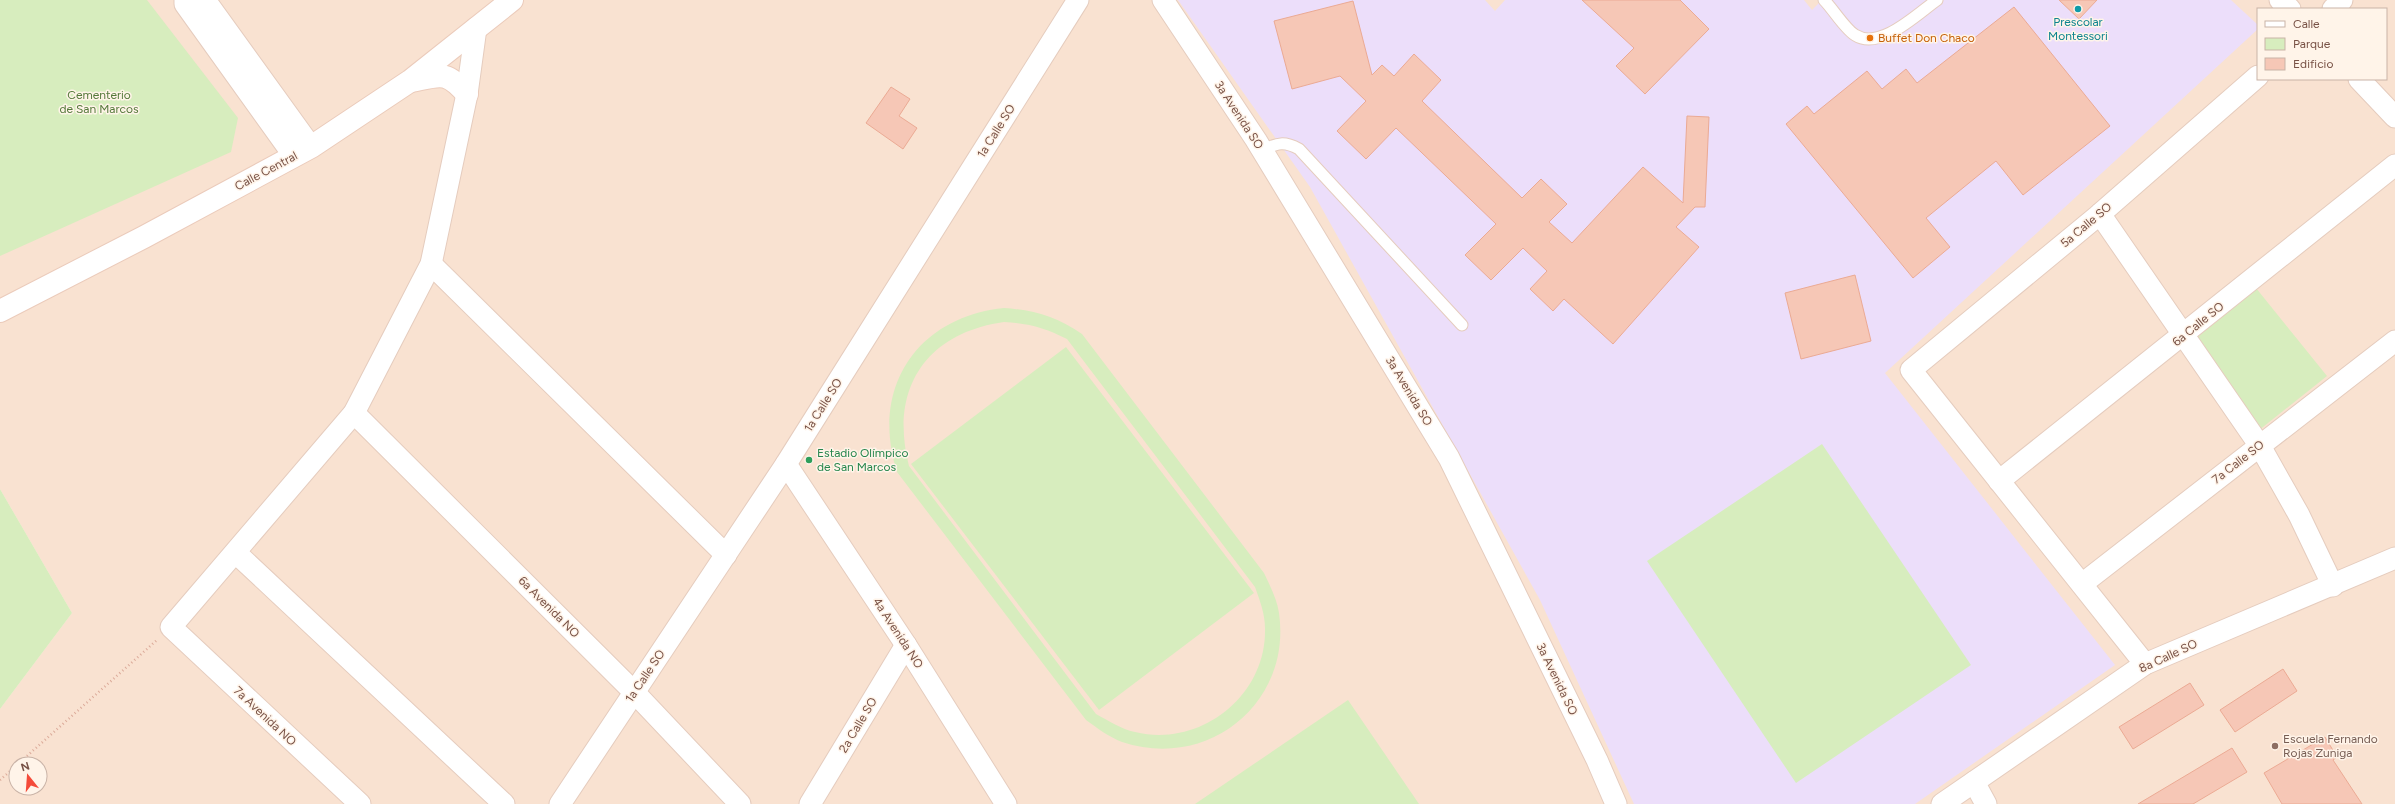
<svg xmlns="http://www.w3.org/2000/svg" width="2395" height="804" font-family="Figtree,sans-serif">
<rect width="100%" height="100%" fill="#feefe1"/>
<!-- residential -->
<path fill="#f9e2d1" fill-rule="evenodd" d="M 0,0 L 2395,0 L 2395,804 L 0,804 L 0,709 L 72,613 L 0,489 ZM 2258,9 L 2386,9 L 2386,79 L 2258,79 ZM 16,764 L 40,764 L 40,788 L 16,788 Z"/>
<!-- education -->
<polygon fill="#ecdefa" points="1178,0 1485,0 1495,11 1505,0 1804,0 1812,10 1822,0 2231,0 2258,25 2258,29 1885,373 2115,665 1915,804 1634,804 1540,600 1310,187"/>
<!-- green -->
<g fill="#d7edbe" fill-rule="evenodd">
<polygon points="0,0 147,0 238,118 231,152 0,256"/>
<polygon points="2256,288 2327,376 2258,431 2190,339"/>
<path d="M 1004,308 C 1034,310 1057,317 1082,334 L 1264,573 C 1270,586 1277,599 1279,613 C 1292,703 1208,771 1122,742 C 1109,737 1097,728 1086,720 L 897,472 C 870,388 917,317 1004,308 ZM 1004,322 C 1028,323 1046,328 1067,339 L 1255,587 C 1260,601 1265,614 1265,628 C 1267,696 1200,748 1135,732 C 1121,729 1109,721 1096,714 L 909,466 C 889,389 926,333 1004,322 Z"/>
<polygon points="1066,347 1254,593 1099,710 911,464"/>
<polygon points="1822,444 1971,665 1796,783 1647,561"/>
<polygon points="0,489 72,613 0,709"/>
<polygon points="1348,700 1419,804 1195,804"/>
</g>
<!-- building -->
<g fill="#f6c7b6" stroke="#ebaa94">
<polygon points="1582,0 1680,0 1709,29 1645,94 1616,66 1634,48"/>
<polygon points="2059,0 2097,0 2079,19"/>
<polygon points="1353,1 1372,75 1382,65 1394,76 1414,54 1441,80 1422,101 1522,198 1541,179 1567,204 1549,222 1572,243 1643,167 1683,203 1687,116 1709,117 1705,207 1695,207 1676,227 1699,247 1613,344 1564,299 1553,311 1530,289 1547,271 1523,248 1491,280 1465,255 1496,224 1396,128 1366,159 1337,131 1366,101 1340,76 1292,89 1274,21"/>
<polygon points="2014,7 2110,126 2023,195 1996,161 1926,218 1950,247 1913,278 1786,124 1807,106 1814,114 1867,71 1882,89 1906,69 1917,83"/>
<polygon points="891,87 910,99 899,116 917,128 903,149 866,123"/>
<polygon points="1855,275 1871,341 1801,359 1785,293"/>
<polygon points="2283,669 2297,691 2235,732 2220,710"/>
<polygon points="2190,683 2204,705 2133,749 2119,727"/>
<polygon points="2325,737 2337,757 2333,760 2362,804 2282,804 2264,773"/>
<polygon points="2232,748 2247,772 2193,804 2138,804"/>
</g>
<g fill="none" stroke-linecap="round" stroke-linejoin="round">
<!-- service casing -->
<g stroke="#e5ccbe" stroke-width="13">
<g id="service">
<path d="M 1824,0 C 1833,9 1845,29 1855,35 C 1880,51 1917,14 1937,0"/>
<path d="M 1262,150 C 1278,143 1284,141 1299,149 L 1462,325"/>
</g>
</g>
<!-- minor casing -->
<g stroke="#e5ccbe" stroke-width="23">
<g id="minor">
<polyline points="185,0 185,4 294,156"/>
<polyline points="205,0 311,147"/>
<polyline points="1163,0 1256,140 1449,458 1597,760 1616,804"/>
<polyline points="2280,0 2290,9"/>
<polyline points="2333,9 2342,0"/>
<polyline points="2359,79 2395,117"/>
<polyline points="2100,214 2260,446 2299,515 2333,586"/>
<polyline points="431,264 726,555"/>
<polyline points="354,413 634,692 740,804"/>
<polyline points="786,464 906,645 1006,804"/>
<polyline points="1999,481 2395,165"/>
<polyline points="236,553 504,804"/>
<polyline points="2082,584 2395,341"/>
<polyline points="2145,664 1911,370 2100,214 2258,76"/>
<polyline points="1974,782 1986,804"/>
<polyline points="360,804 171,627 354,413 431,264 467,94 476,28"/>
<polyline points="560,804 786,464 1078,0"/>
<polyline points="810,804 906,645"/>
<polyline points="1942,804 2145,664 2395,558"/>
</g>
</g>
<!-- secondary casing -->
<g stroke="#ebcbbb" stroke-width="24">
<g id="secondary">
<path d="M 411,81 C 441,75 446,70 467,94"/>
<polyline points="0,311 144,237 311,147 410,81 512,0"/>
</g>
</g>
<!-- path -->
<g stroke="#dbaa99" stroke-width="2.5" stroke-dasharray="1 3" stroke-linecap="butt">
<polyline points="18,764 157,640"/>
<polyline points="0,780 16,766"/>
</g>
<!-- service -->
<use href="#service" stroke="#fff" stroke-width="11"/>
<!-- minor -->
<use href="#minor" stroke="#fff" stroke-width="21"/>
<!-- secondary -->
<use href="#secondary" stroke="#fff" stroke-width="22"/>
</g>
<!-- markers -->
<circle fill="#0f9aa8" stroke="#fff4e9" stroke-width="1.5" cx="2078" cy="9" r="4"/>
<circle fill="#e8710a" stroke="#fff4e9" stroke-width="1.5" cx="1870" cy="38" r="4"/>
<circle fill="#2e9e5b" stroke="#fff4e9" stroke-width="1.5" cx="809" cy="460" r="4"/>
<circle fill="#8d6e63" stroke="#fff4e9" stroke-width="1.5" cx="2275" cy="746" r="4"/>
<g text-anchor="middle" dominant-baseline="central" stroke-width="3" stroke-linejoin="round" paint-order="stroke">
<!-- culture labels -->
<g font-size="12" fill="#0d838f" stroke="#fff4e9">
<text x="2078" y="22">Prescolar<tspan x="2078" dy="14">Montessori</tspan></text>
</g>
<!-- food labels -->
<g font-size="12" fill="#c56008" stroke="#fff4e9" text-anchor="start">
<text x="1878" y="38">Buffet Don Chaco</text>
</g>
<!-- park labels -->
<g font-size="12" fill="#54793a" stroke="#fff4e9">
<text x="99" y="95">Cementerio<tspan x="99" dy="14">de San Marcos</tspan></text>
</g>
<!-- street labels -->
<g font-size="12" fill="#785145" stroke="#fff4e9">
<text transform="translate(1239 115) rotate(57)">3a Avenida SO</text>
<text transform="translate(996 131) rotate(-58)">1a Calle SO</text>
<text transform="translate(266 171) rotate(-28)">Calle Central</text>
<text transform="translate(2086 225) rotate(-40)">5a Calle SO</text>
<text transform="translate(2198 324) rotate(-39)">6a Calle SO</text>
<text transform="translate(1409 391) rotate(59)">3a Avenida SO</text>
<text transform="translate(823 405) rotate(-58)">1a Calle SO</text>
<text transform="translate(2238 462) rotate(-38)">7a Calle SO</text>
<text transform="translate(549 607) rotate(45)">6a Avenida NO</text>
<text transform="translate(898 633) rotate(57)">4a Avenida NO</text>
<text transform="translate(2168 656) rotate(-25)">8a Calle SO</text>
<text transform="translate(645 676) rotate(-56)">1a Calle SO</text>
<text transform="translate(1557 679) rotate(64)">3a Avenida SO</text>
<text transform="translate(265 716) rotate(43)">7a Avenida NO</text>
<text transform="translate(858 725) rotate(-59)">2a Calle SO</text>
</g>
<!-- leisure labels -->
<g font-size="12" fill="#27864d" stroke="#fff4e9" text-anchor="start">
<text x="817" y="453">Estadio Olímpico<tspan x="817" dy="14">de San Marcos</tspan></text>
</g>
<!-- education labels -->
<g font-size="12" fill="#785e54" stroke="#fff4e9" text-anchor="start">
<text x="2283" y="739">Escuela Fernando<tspan x="2283" dy="14">Rojas Zuniga</tspan></text>
</g>
</g>
<!-- legend -->
<rect x="2257" y="8" width="130" height="72" fill="#fff4e9" stroke="#c9b3a7"/>
<rect x="2265" y="21" width="20" height="6" fill="#ffffff" stroke="#c9b3a7"/>
<text x="2293" y="28" font-size="12" fill="#785145">Calle</text>
<rect x="2265" y="38" width="20" height="12" fill="#d7edbe" stroke="#c9b3a7"/>
<text x="2293" y="48" font-size="12" fill="#785145">Parque</text>
<rect x="2265" y="58" width="20" height="12" fill="#f6c7b6" stroke="#c9b3a7"/>
<text x="2293" y="68" font-size="12" fill="#785145">Edificio</text>
<!-- north arrow -->
<g transform="translate(28 776) rotate(343)"><circle r="19" fill="#fff4e9" stroke="#c9b3a7"/>
<path d="M0-3L7 15L0 10L-7 15Z" fill="#f44b3a"/>
<text y="-6" font-size="11" font-weight="bold" text-anchor="middle" fill="#785145">N</text>
</g>
</svg>
